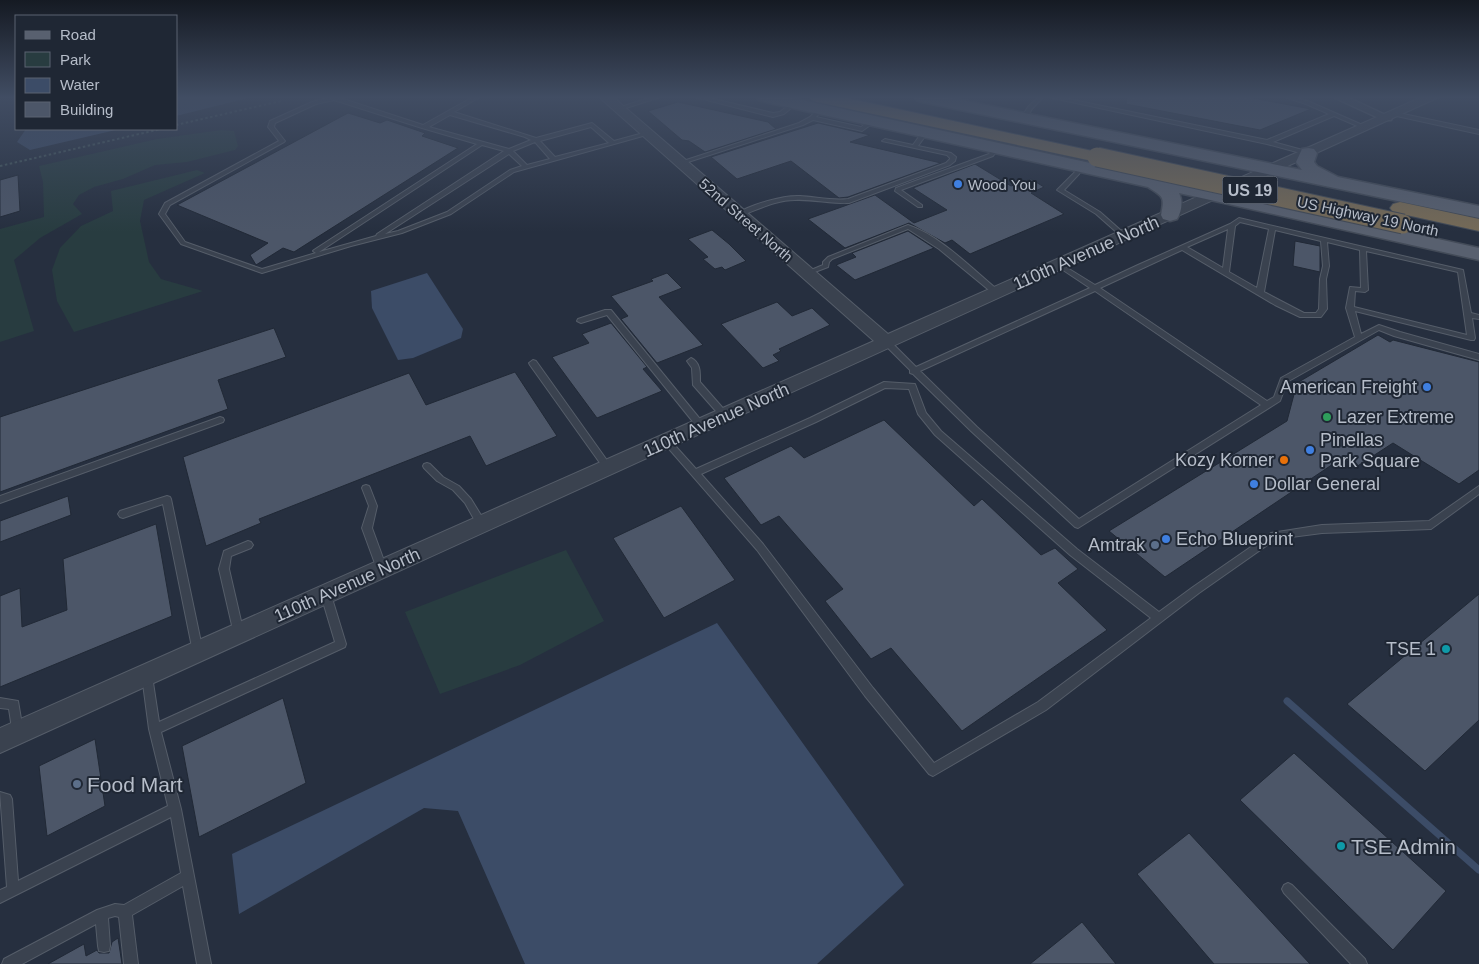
<svg xmlns="http://www.w3.org/2000/svg" width="1479" height="964" font-family="Arial,sans-serif">
<rect width="100%" height="100%" fill="#262f3f"/>
<!-- green -->
<g fill="#283c40">
<polygon points="221,130 234,131 238,146 235,150 187,162 155,165 123,179 94,187 79,195 73,204 82,214 40,238 14,260 34,331 0,342 0,229 44,217 43,182 39,166 157,139"/>
<polygon points="197,170 205,173 144,200 140,221 149,262 161,279 203,291 74,332 57,301 52,270 60,248 81,226 113,211 111,191"/>
<polygon points="566,550 604,621 520,665 440,694 405,612"/>
</g>
<!-- water -->
<g fill="#3c4c67">
<polygon points="176,97 252,97 176,116"/>
<polygon points="26,129 120,129 30,150 17,142"/>
<polygon points="427,273 463,329 461,338 413,358 398,360 372,308 371,291"/>
<polygon points="717,623 904,885 817,964 525,964 458,811 424,808 239,914 232,854"/>
</g>
<g fill="none" stroke-linecap="round" stroke-linejoin="round">
<!-- stream -->
<polyline stroke="#3c4c67" stroke-width="7" points="1287,701 1479,870"/>
</g>
<!-- building -->
<g fill="#4c5668" stroke="#212936">
<polygon points="1127,97 1247,97 1311,109 1260,130 1126,104"/>
<polygon points="678,102 768,122 776,129 705,152 689,141 682,140 648,111"/>
<polygon points="348,113 380,123 387,120 425,133 422,136 458,148 294,252 283,248 256,265 250,255 268,243 177,205"/>
<polygon points="818,123 870,135 850,142 941,163 848,197 839,198 791,161 737,179 711,157"/>
<polygon points="975,164 1011,186 1031,179 1044,187 1031,193 1064,214 970,254 952,240 945,243 909,223 845,248 808,219 875,195 914,223 947,210 913,188"/>
<polygon points="18,175 20,211 0,217 0,180"/>
<polygon points="712,230 729,244 746,261 725,270 722,267 715,269 703,259 708,257 688,239"/>
<polygon points="908,231 934,248 855,280 836,265 856,257 852,253"/>
<polygon points="1295,241 1320,246 1320,272 1293,266"/>
<polygon points="667,273 682,288 659,297 703,345 657,363 621,319 628,316 611,296 653,281 651,279"/>
<polygon points="777,302 792,316 812,308 830,325 779,349 781,351 773,355 779,361 763,368 721,324"/>
<polygon points="611,323 647,367 643,369 662,391 597,418 552,357 589,343 582,334"/>
<polygon points="274,328 286,357 218,380 228,409 0,492 0,417"/>
<polygon points="1378,335 1390,342 1393,340 1479,362 1479,470 1459,484 1393,443 1356,467 1342,458 1165,577 1109,531 1287,421 1297,383"/>
<polygon points="515,372 557,436 486,466 470,436 259,519 261,523 206,546 183,457 409,373 426,405"/>
<polygon points="884,420 974,506 982,499 1041,555 1055,548 1078,569 1058,583 1107,630 962,731 891,648 871,659 825,601 843,589 779,516 761,525 724,478 791,446 804,458"/>
<polygon points="68,496 71,515 0,542 0,521"/>
<polygon points="681,506 735,580 664,618 613,538"/>
<polygon points="156,524 172,616 0,687 0,596 20,588 22,627 67,610 63,559"/>
<polygon points="1479,594 1479,720 1425,771 1347,704"/>
<polygon points="283,698 306,783 199,837 182,746"/>
<polygon points="95,739 105,806 47,836 39,766"/>
<polygon points="1294,753 1446,891 1393,950 1240,800"/>
<polygon points="1189,833 1310,964 1214,964 1137,874"/>
<polygon points="1082,922 1116,964 1030,964"/>
<polygon points="118,938 122,964 48,964 84,944 86,956 97,950 99,953 109,953 112,942"/>
</g>
<g fill="none" stroke-linecap="round" stroke-linejoin="round">
<!-- service casing -->
<g stroke="#555d69" stroke-width="2">
<g id="service">
<path d="M 330,97 L 337,97 L 423,125 L 473,97 L 480,97 L 454,112 L 536,138 L 592,123 L 614,141 L 647,132 L 650,134 L 514,172 L 451,214 L 402,233 L 351,246 L 262,273 L 181,244 L 159,214 L 165,203 L 279,141 L 268,127 L 270,121 L 312,102 ZM 334,100 L 422,128 L 477,144 L 314,250 L 313,251 L 316,253 L 262,269 L 185,242 L 165,214 L 170,205 L 284,142 L 285,141 L 274,127 L 275,123 L 316,104 ZM 450,115 L 525,137 L 531,140 L 509,149 L 429,127 ZM 591,127 L 609,143 L 555,157 L 540,141 ZM 535,142 L 550,159 L 527,165 L 513,151 ZM 482,145 L 504,151 L 377,234 L 376,236 L 319,252 ZM 509,154 L 522,166 L 510,170 L 447,212 L 398,231 L 385,234 Z"/>
<polygon points="651,97 660,97 620,110 615,109"/>
<polygon points="695,97 705,97 773,113 780,112 791,103 796,104 784,114 773,117"/>
<polygon points="1038,97 1043,97 1032,109 1026,119 1022,119 1021,118 1028,107"/>
<polygon points="1048,97 1059,97 1267,140 1329,114 1306,104 1285,97 1294,97 1310,102 1367,127 1362,128 1334,116 1273,142 1310,152 1311,153 1308,155 1267,144"/>
<polygon points="820,107 823,109 816,117 861,127 871,120 876,121 862,131 813,120 803,125 682,164 677,163 799,123 810,117"/>
<polygon points="1394,112 1479,130 1479,134 1392,115 1392,113"/>
<path d="M 925,130 L 928,132 L 918,146 L 951,153 L 956,157 L 955,161 L 950,165 L 849,203 C 831,204 813,199 795,200 C 775,200 758,210 739,216 L 736,214 C 750,205 783,195 800,196 C 817,197 832,201 848,199 L 946,163 L 950,159 L 950,158 L 947,155 L 882,141 L 885,139 L 913,145 L 923,131 Z"/>
<polygon points="994,147 999,148 993,156 901,190 922,205 922,207 918,207 895,191 896,188 989,154"/>
<polygon points="1079,165 1083,165 1084,166 1079,174 1064,190 1100,212 1126,235 1126,237 1122,237 1096,214 1057,190 1075,172"/>
<path d="M 1239,218 L 1463,270 L 1471,313 L 1479,315 L 1479,319 L 1472,318 L 1475,338 L 1474,340 L 1471,340 L 1355,311 L 1361,334 L 1379,325 L 1400,332 L 1479,354 L 1479,360 L 1394,336 L 1379,330 L 1287,382 L 1280,401 L 1078,528 L 1075,527 L 971,431 L 913,374 L 910,373 L 910,370 L 883,343 L 887,341 L 890,341 L 916,367 L 1090,288 L 1057,266 L 1057,264 L 1061,264 L 1095,285 L 1138,265 L 1230,224 ZM 1240,222 L 1269,229 L 1257,288 L 1229,272 L 1235,226 ZM 1228,229 L 1223,268 L 1187,247 ZM 1275,230 L 1321,241 L 1323,266 L 1320,279 L 1319,309 L 1316,313 L 1304,313 L 1264,292 ZM 1327,242 L 1360,250 L 1361,288 L 1350,287 L 1346,308 L 1355,337 L 1281,378 L 1274,397 L 1267,401 L 1100,288 L 1182,250 L 1275,305 L 1300,317 L 1321,317 L 1327,309 L 1326,279 L 1329,266 ZM 1366,251 L 1458,272 L 1467,335 L 1354,307 L 1355,291 L 1365,292 L 1368,290 ZM 1095,291 L 1261,405 L 1079,519 L 977,427 L 920,371 Z"/>
<path d="M 908,225 C 941,236 972,269 999,291 L 999,295 L 995,295 L 939,249 L 908,229 L 832,259 L 829,262 L 828,267 L 807,275 L 804,273 L 823,265 L 823,262 L 828,257 Z"/>
<polygon points="605,310 611,310 704,424 705,426 704,428 698,428 607,315 581,323 577,321 578,319"/>
<path d="M 691,358 C 701,363 700,373 700,382 L 728,414 L 729,416 L 728,418 L 722,418 L 693,385 L 692,368 L 687,361 Z"/>
<polygon points="533,360 536,361 611,466 612,468 611,470 605,470 530,365 529,363"/>
<path d="M 884,382 L 915,384 L 926,413 L 941,431 L 1077,549 L 1159,612 L 1193,587 L 1271,533 L 1322,525 L 1429,521 L 1479,486 L 1479,494 L 1431,529 L 1322,533 L 1276,539 L 1199,593 L 1046,710 L 933,776 L 929,774 L 865,696 L 757,550 L 663,442 L 664,440 L 670,440 L 696,469 L 810,418 ZM 885,388 L 909,389 L 918,414 L 935,435 L 1070,555 L 1151,618 L 1038,702 L 934,763 L 873,688 L 763,544 L 701,474 L 816,422 Z"/>
<polygon points="220,417 223,418 224,420 223,422 0,503 0,496"/>
<polygon points="427,463 430,464 443,477 459,486 471,499 487,525 485,528 479,528 465,503 453,490 437,481 424,468 423,466 424,464"/>
<polygon points="366,485 369,486 370,488 377,506 372,528 387,569 385,572 382,573 379,572 377,569 362,528 369,506 362,488 363,486"/>
<polygon points="167,496 170,497 171,499 203,652 202,655 198,657 194,655 193,652 163,504 123,518 120,517 118,514 120,511"/>
<polygon points="248,541 251,542 253,545 251,548 231,556 229,569 244,634 243,637 239,639 235,637 234,634 219,569 224,551"/>
<polygon points="326,591 329,592 331,595 346,644 345,647 161,732 181,809 211,964 197,964 183,886 132,915 138,964 124,964 119,917 115,916 108,918 110,946 109,951 104,952 99,951 98,946 96,924 22,964 2,964 4,959 97,910 115,904 124,905 181,873 171,817 0,903 0,890 7,887 0,792 10,795 12,799 18,881 168,806 149,729 142,676 143,673 147,671 151,673 152,676 159,722 335,642 321,595 323,592"/>
<polygon points="0,698 18,701 23,731 21,735 17,736 13,735 9,709 0,708"/>
<polygon points="1288,883 1292,885 1365,959 1367,964 1351,964 1284,893 1282,889 1284,885"/>
</g>
</g>
<!-- minor casing -->
<g stroke="#555d69" stroke-width="3">
<polygon id="minor" points="1333,97 1347,97 1392,118 1391,120 1383,120"/>
</g>
<!-- tertiary casing -->
<g stroke="#555d69" stroke-width="2">
<polygon id="tertiary" points="599,97 613,97 888,334 1422,97 1439,97 0,753 0,728 874,341"/>
</g>
<!-- primary casing -->
<g stroke="#434b58" stroke-width="3">
<g id="primary">
<path d="M 757,97 L 788,97 L 1479,248 L 1479,260 L 1179,193 C 1183,202 1182,211 1177,219 L 1170,221 L 1163,219 L 1161,215 C 1165,196 1163,197 1148,187 L 765,102 L 759,100 Z"/>
<polygon points="914,97 947,97 1302,170 1296,162 1302,149 1308,148 1314,149 1317,153 1314,162 1317,166 1338,177 1479,206 1479,218 922,102 916,100"/>
</g>
</g>
<!-- motorway casing -->
<g stroke="#424a56" stroke-width="2">
<g id="motorway">
<polygon points="809,97 842,97 1097,152 1103,153 1106,157 1103,161 1097,162 817,102 811,100"/>
<polygon points="1400,202 1479,219 1479,231 1393,212 1390,208 1393,204"/>
</g>
</g>
<!-- path -->
<g stroke="#46595d" stroke-width="2" stroke-dasharray="2.5 2.5" stroke-linecap="butt">
<polyline points="176,125 281,101"/>
<polyline points="0,166 161,129"/>
</g>
<!-- service -->
<use href="#service" fill="#3a424f" fill-rule="evenodd"/>
<!-- minor -->
<use href="#minor" fill="#3a424f" fill-rule="evenodd"/>
<!-- tertiary -->
<use href="#tertiary" fill="#3a424f" fill-rule="evenodd"/>
<!-- primary -->
<use href="#primary" fill="#58606f" fill-rule="evenodd"/>
<!-- motorway -->
<use href="#motorway" fill="#756a57" fill-rule="evenodd"/>
<!-- motorway-bridge casing -->
<g stroke="#424a56" stroke-width="21" stroke-linecap="butt">
<polyline id="motorway-bridge" points="1097,157 1403,224"/>
</g>
<!-- motorway-bridge -->
<use href="#motorway-bridge" stroke="#756a57" stroke-width="19"/>
</g>
<!-- sky -->
<linearGradient id="sky" x2="0" y2="1"><stop stop-color="#151a23"/><stop offset="0.42" stop-color="#414d63"/><stop offset="1" stop-color="#414d63" stop-opacity="0"/></linearGradient>
<rect width="1479" height="232" fill="url(#sky)"/>
<!-- markers -->
<g fill="#3f7fe0" stroke="#1f2734" stroke-width="2">
<circle cx="958" cy="184" r="5"/>
<circle cx="1427" cy="387" r="5"/>
<circle cx="1310" cy="450" r="5"/>
<circle cx="1254" cy="484" r="5"/>
<circle cx="1166" cy="539" r="5"/>
</g>
<circle fill="#2e9e5b" stroke="#1f2734" stroke-width="2" cx="1327" cy="417" r="5"/>
<circle fill="#e8710a" stroke="#1f2734" stroke-width="2" cx="1284" cy="460" r="5"/>
<g fill="#5c6f8a" stroke="#1f2734" stroke-width="2">
<circle cx="1155" cy="545" r="5"/>
<circle cx="77" cy="784" r="5"/>
</g>
<g fill="#0f9aa8" stroke="#1f2734" stroke-width="2">
<circle cx="1446" cy="649" r="5"/>
<circle cx="1341" cy="846" r="5"/>
</g>
<g text-anchor="middle" dominant-baseline="central" stroke-width="4" stroke-linejoin="round" paint-order="stroke">
<!-- far-poi labels -->
<g font-size="15" fill="#b6bdc9" stroke="#1f2734" text-anchor="start">
<text x="968" y="184">Wood You</text>
</g>
<!-- far-street labels -->
<g font-size="15" fill="#b6bdc9" stroke="#1f2734">
<text transform="translate(1368 216) rotate(12)">US Highway 19 North</text>
<text transform="translate(746 220) rotate(41)">52nd Street North</text>
</g>
<!-- shield labels -->
<rect fill="#1f2734" stroke="#89909c" stroke-width="1" x="1222.5" y="176.5" width="55" height="27" rx="4"/>
<g font-size="16" font-weight="bold" fill="#b6bdc9">
<text x="1250" y="190">US 19</text>
</g>
<!-- street labels -->
<g font-size="18" fill="#b6bdc9" stroke="#1f2734">
<text transform="translate(1086 253) rotate(-24)">110th Avenue North</text>
<text transform="translate(716 420) rotate(-24)">110th Avenue North</text>
<text transform="translate(347 585) rotate(-24)">110th Avenue North</text>
</g>
<!-- poi labels -->
<g font-size="18" fill="#b6bdc9" stroke="#1f2734" text-anchor="end">
<text x="1417" y="387">American Freight</text>
<text x="1337" y="417" text-anchor="start">Lazer Extreme</text>
<text x="1320" y="440" text-anchor="start">Pinellas<tspan x="1320" dy="21">Park Square</tspan></text>
<text x="1274" y="460">Kozy Korner</text>
<text x="1264" y="484" text-anchor="start">Dollar General</text>
<text x="1176" y="539" text-anchor="start">Echo Blueprint</text>
<text x="1145" y="545">Amtrak</text>
<text x="1436" y="649">TSE 1</text>
</g>
<!-- near-poi labels -->
<g font-size="21" fill="#b6bdc9" stroke="#1f2734" text-anchor="start">
<text x="87" y="784">Food Mart</text>
<text x="1351" y="846">TSE Admin</text>
</g>
</g>
<!-- legend -->
<rect x="15" y="15" width="162" height="115" fill="#1f2734" stroke="#5b6370"/>
<rect x="25" y="31" width="25" height="8" fill="#58606f" stroke="#5b6370"/>
<text x="60" y="40" font-size="15" fill="#b6bdc9">Road</text>
<rect x="25" y="52" width="25" height="15" fill="#283c40" stroke="#5b6370"/>
<text x="60" y="65" font-size="15" fill="#b6bdc9">Park</text>
<rect x="25" y="78" width="25" height="15" fill="#3c4c67" stroke="#5b6370"/>
<text x="60" y="90" font-size="15" fill="#b6bdc9">Water</text>
<rect x="25" y="102" width="25" height="15" fill="#4c5668" stroke="#5b6370"/>
<text x="60" y="115" font-size="15" fill="#b6bdc9">Building</text>
</svg>
